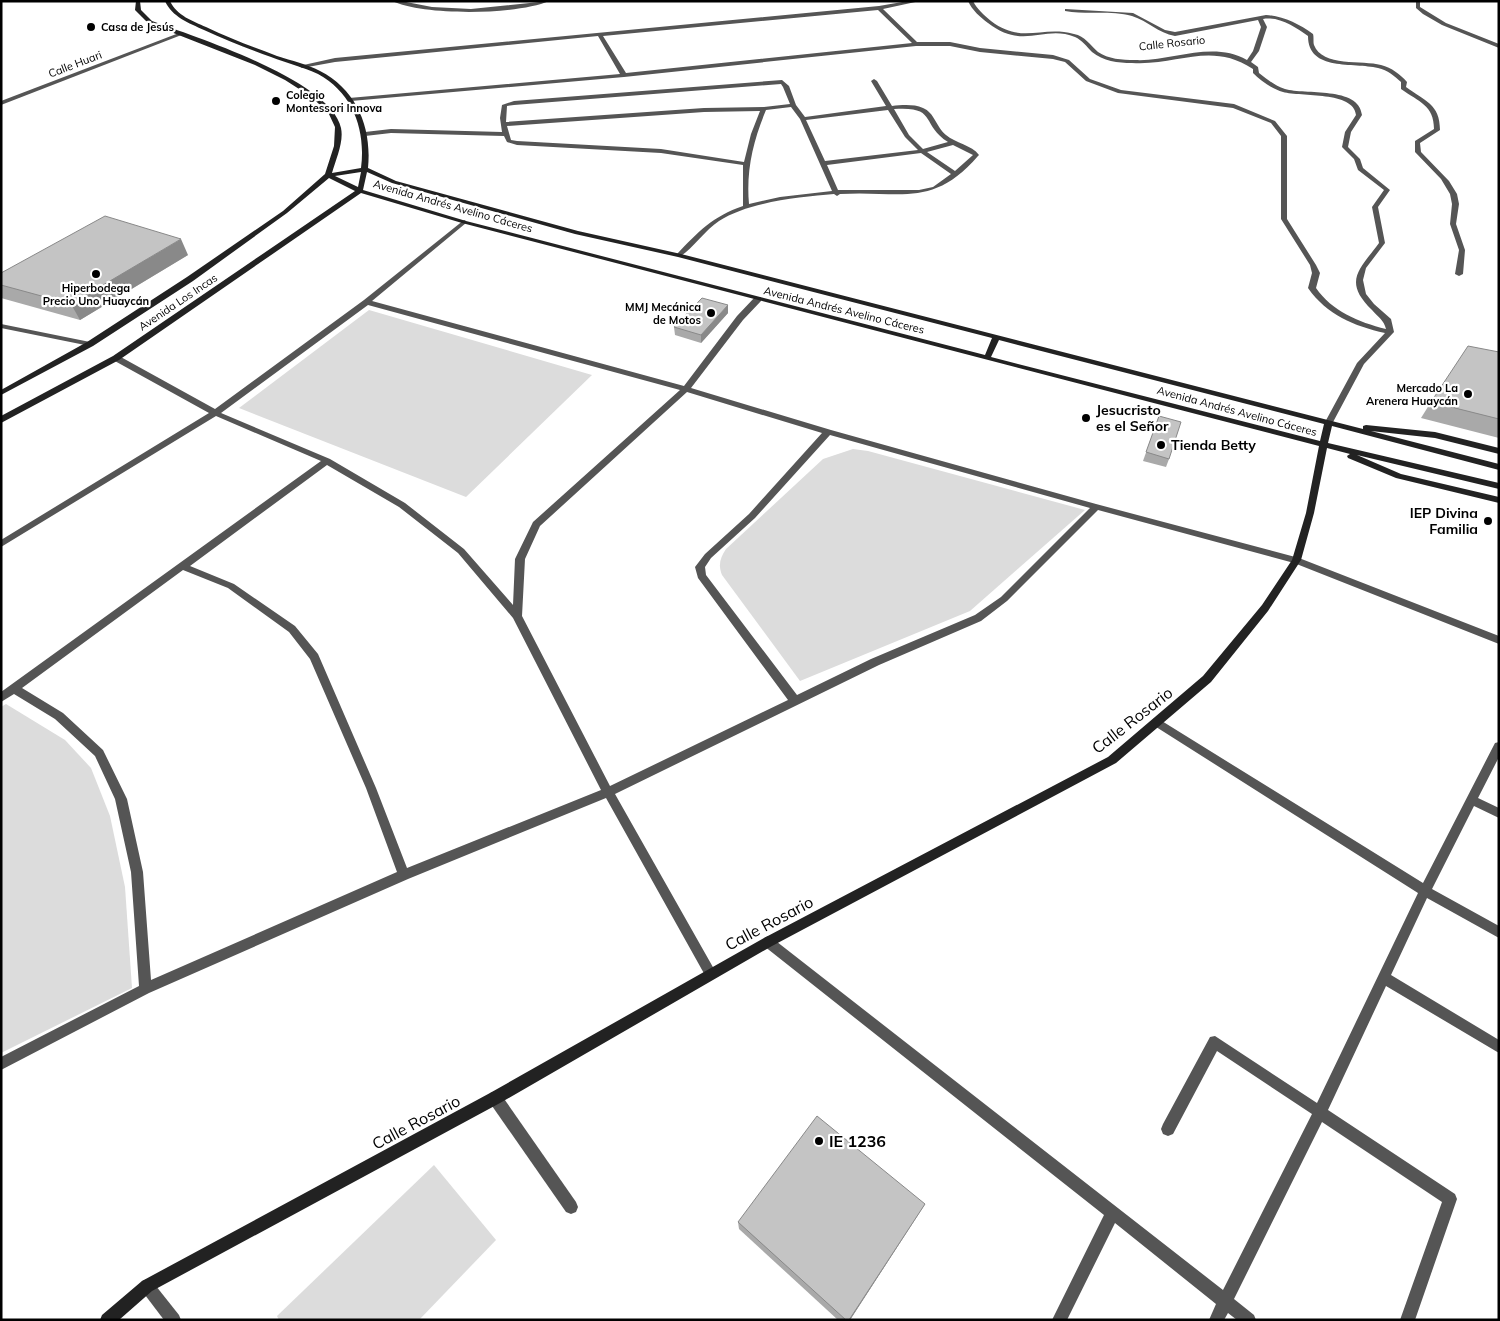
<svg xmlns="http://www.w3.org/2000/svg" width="1500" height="1321" font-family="Mulish,sans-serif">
<rect width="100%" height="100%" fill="#fff"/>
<!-- green -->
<g fill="#dcdcdc">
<polygon points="369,310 592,375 466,497 239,408"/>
<path d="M 853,449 L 868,451 L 1085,510 L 970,611 L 800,681 L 722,575 C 718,565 720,558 726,549 L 823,459 Z"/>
<polygon points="6,704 65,740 91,768 110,816 125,887 132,988 1,1053 1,707"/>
<polygon points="434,1165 496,1240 419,1320 279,1320 277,1316"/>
</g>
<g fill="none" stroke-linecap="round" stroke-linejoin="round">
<!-- street -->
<g fill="#555" fill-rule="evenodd">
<path d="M 392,1 L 401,1 L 432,7 L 471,9 L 549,1 C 517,15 424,16 392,1 Z"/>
<path d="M 908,1 L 920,1 L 883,9 L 917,42 L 950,42 L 980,48 L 1053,55 L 1069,60 L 1090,79 L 1121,90 L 1234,104 L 1275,121 L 1287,136 L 1287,219 L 1316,265 L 1320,273 L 1316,288 C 1332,311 1358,322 1386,329 C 1384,320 1378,317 1372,310 C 1342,281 1360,269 1379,243 L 1372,207 L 1384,190 L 1358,170 L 1354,159 L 1342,147 L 1345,132 L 1356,115 C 1354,91 1301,97 1283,92 C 1272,89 1261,81 1253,73 L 1253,69 C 1210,41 1178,66 1132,63 C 1118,63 1103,61 1092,52 C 1087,47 1082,40 1075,37 C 1044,24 1024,51 988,23 C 980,17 972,10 968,1 L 973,1 C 977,9 984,15 991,21 C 1023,45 1041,25 1074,34 C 1085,36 1090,45 1098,52 C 1108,59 1122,60 1135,60 C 1171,62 1212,40 1247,60 L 1253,51 L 1261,27 L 1258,20 L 1175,36 C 1158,33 1148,21 1132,16 C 1111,10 1087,15 1065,11 L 1065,9 L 1133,13 L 1165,30 L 1175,32 L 1266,15 C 1283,16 1299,24 1313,34 C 1314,37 1313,42 1314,45 C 1322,67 1363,60 1381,65 C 1392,68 1400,74 1407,82 L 1406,87 C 1425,101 1440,104 1440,130 L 1420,143 L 1421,152 L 1449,181 L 1457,194 L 1459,204 L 1456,224 L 1465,250 L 1463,274 L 1459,276 L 1455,274 L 1459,250 L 1450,224 L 1452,204 L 1450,194 L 1441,179 L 1415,152 L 1415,141 L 1434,129 C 1434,105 1419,102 1401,89 L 1401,82 C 1394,76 1388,70 1378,68 C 1354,62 1308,72 1308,36 C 1295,27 1279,16 1263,19 L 1267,27 L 1259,51 L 1251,62 L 1258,67 L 1259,73 C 1267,79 1275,86 1285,89 C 1305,95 1359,86 1362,115 L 1351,132 L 1348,147 L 1360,159 L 1363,168 L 1390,190 L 1378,207 L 1385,243 L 1366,268 L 1363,280 L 1366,294 L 1374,304 L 1391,319 L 1394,332 L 1364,364 L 1332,424 L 1328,427 L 1324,424 L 1357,363 L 1385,333 C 1354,326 1327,315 1308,288 L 1312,273 L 1310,265 L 1281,219 L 1281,136 L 1271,123 L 1233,108 L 1118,93 L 1086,81 L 1065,62 L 1053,59 L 980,52 L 950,46 L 916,46 L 624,77 L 351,101 L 348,99 L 349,98 L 620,74 L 598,36 L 335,62 L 302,68 L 299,66 L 335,58 L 879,6 ZM 878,10 L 912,43 L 626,73 L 603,36 Z"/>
<polygon points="1416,1 1420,1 1420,7 1446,23 1499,44 1499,48 1442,25 1423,14 1416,8"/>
<polygon points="179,33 184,34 1,105 1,101"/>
<path d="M 874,79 L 877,81 L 892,106 C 902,105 914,104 923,108 C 934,112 937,128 946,135 C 955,143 972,145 979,155 L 978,156 C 932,209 900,190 840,194 L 837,196 L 834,194 C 799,197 748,202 719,221 C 705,230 691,251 679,257 L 676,255 L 677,254 C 698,232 713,216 743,206 L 743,165 L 661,153 L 517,145 L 507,142 L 504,136 L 391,133 L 365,136 L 362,134 L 365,132 L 391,129 L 502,132 L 500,118 L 502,105 L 514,101 L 782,80 L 789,86 L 796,105 L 805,117 L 886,106 L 871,81 ZM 781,84 L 783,87 L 790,104 L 764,107 L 704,108 L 506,122 L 507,106 L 514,105 ZM 791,107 L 800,119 L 832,191 L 780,197 L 749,204 C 746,171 753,141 766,110 ZM 894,109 C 938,106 920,124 948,142 L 923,149 L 909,135 ZM 888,110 L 905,137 L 918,150 L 825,161 L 806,120 ZM 760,111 L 751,134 L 744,162 L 661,149 L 517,141 L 511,140 L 507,126 L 704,112 ZM 953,145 L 973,155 L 955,171 L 927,152 ZM 921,153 L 951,174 L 933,187 L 919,190 L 838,190 L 827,165 Z"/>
<path d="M 464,220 L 466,221 L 466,223 L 372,301 L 684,386 L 737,316 L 755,297 L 761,297 L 761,301 L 743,320 L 691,388 L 831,430 L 1096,504 L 1299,558 L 1499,636 L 1499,644 L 1294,563 L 1098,510 L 1007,601 L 981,621 L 879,665 L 615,794 L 714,969 L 716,973 L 714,977 L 710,979 L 706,977 L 606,798 L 408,879 L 149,993 L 1,1070 L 1,1057 L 139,986 L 131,872 L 115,799 L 95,756 L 55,719 L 14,694 L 1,702 L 1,692 L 321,461 L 216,416 L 1,547 L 1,540 L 209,413 L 113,360 L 113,356 L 119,356 L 215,409 L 364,300 ZM 368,305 L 680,390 L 533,522 L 515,559 L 513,605 L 464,549 L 405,503 L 330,459 L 221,413 ZM 687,392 L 822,433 L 749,514 L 705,554 L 695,567 L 698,578 L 788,700 L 610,786 L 522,616 L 525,559 L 540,526 ZM 830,435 L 1090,508 L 1001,597 L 975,615 L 871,659 L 797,695 L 706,575 L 705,567 L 711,558 L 755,518 ZM 327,465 L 399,507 L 458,553 L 513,618 L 601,790 L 407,868 L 376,788 L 318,654 L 295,626 L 234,584 L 190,566 ZM 183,570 L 228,588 L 289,632 L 310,659 L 366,788 L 397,872 L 151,980 L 143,872 L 127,799 L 103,750 L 63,713 L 22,688 Z"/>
<polygon points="1,324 90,342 94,344 90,346 1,328"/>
<polygon points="1157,718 1423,883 1495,743 1499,742 1499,757 1478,798 1499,808 1499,818 1474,806 1432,889 1499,926 1499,938 1427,898 1391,975 1499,1040 1499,1053 1386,986 1328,1110 1455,1194 1457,1199 1415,1320 1400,1320 1442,1202 1322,1122 1234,1299 1254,1315 1256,1320 1237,1320 1228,1313 1224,1320 1209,1320 1216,1304 1115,1223 1067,1320 1052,1320 1104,1215 764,946 762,942 764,938 768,936 772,938 1223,1290 1312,1114 1217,1051 1173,1134 1168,1136 1163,1134 1161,1129 1163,1124 1210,1037 1215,1036 1317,1103 1418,893 1153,725 1152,722 1153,719"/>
<polygon points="495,1091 500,1093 576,1202 578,1207 576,1212 571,1214 566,1212 490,1103 488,1098 490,1093"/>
<polygon points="147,1279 152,1281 179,1315 181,1320 164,1320 142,1291 140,1286 142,1281"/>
</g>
<!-- secondary -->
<path fill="#222" fill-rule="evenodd" d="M 136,1 L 140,1 L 141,10 L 152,21 C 195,37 331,80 341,128 C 344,142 336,159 332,173 L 361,168 C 366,130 353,93 318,74 C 303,67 287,63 271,57 C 248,49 226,40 204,30 C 189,23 172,17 165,1 L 170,1 C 177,16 193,21 206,27 C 229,38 253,47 277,56 C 292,61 307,64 320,71 C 357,90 372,128 368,168 L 396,181 L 578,231 L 681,254 L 1363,429 L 1363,426 L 1366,425 L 1435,432 L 1499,448 L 1499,454 L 1435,438 L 1371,431 L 1499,464 L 1499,470 L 1332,426 L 1328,443 L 1499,483 L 1499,489 L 1357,455 L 1401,474 L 1499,497 L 1499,503 L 1396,478 L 1348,458 L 1347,456 L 1350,454 L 1327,448 L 1314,513 L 1301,560 L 1268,611 L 1211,682 L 1116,763 L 772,946 L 500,1103 L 152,1291 L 119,1320 L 100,1320 L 102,1315 L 142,1281 L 490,1093 L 764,938 L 1108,757 L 1203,676 L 1262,605 L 1292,560 L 1306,513 L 1319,446 L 462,223 L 361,193 L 119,360 L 1,423 L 1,416 L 113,356 L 355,191 L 329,178 L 287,213 L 193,281 L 93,346 L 1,395 L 1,390 L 87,342 L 187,277 L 283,211 L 325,174 L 334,146 L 335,127 L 328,112 L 310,96 L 285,80 L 255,65 L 148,23 L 135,10 ZM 361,172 L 358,187 L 335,176 ZM 367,172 L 392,183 L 575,234 L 678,257 L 992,338 L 985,355 L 466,221 L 363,190 ZM 999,340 L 1324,424 L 1320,441 L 991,357 Z"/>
</g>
<!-- wall -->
<g fill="#a9a9a9">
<polygon points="188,255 80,320 1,298 1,273"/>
<polygon points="728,305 728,313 701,343 675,335 674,327"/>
<polygon points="1499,352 1499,438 1421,418 1431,402"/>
<polygon points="1159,416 1169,459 1166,467 1143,461"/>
<polygon points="925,1204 850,1320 838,1320 739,1229 738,1222"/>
</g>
<!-- shaded-wall -->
<g fill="#898989">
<polygon points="181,239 188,255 80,320 71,304"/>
<polygon points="728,305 728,313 701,343 701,335"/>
<polygon points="925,1204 850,1320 849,1320"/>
</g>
<!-- building -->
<g fill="#c4c4c4" stroke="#898989">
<polygon points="105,216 181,239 71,304 1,285 1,273"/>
<polygon points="702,298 728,305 701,335 674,327"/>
<polygon points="1468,346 1499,352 1499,419 1431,402"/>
<polygon points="1159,416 1181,422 1169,459 1146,452"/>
<polygon points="817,1116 925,1204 849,1320 846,1320 738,1222"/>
</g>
<!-- markers -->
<g fill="#000" stroke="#fff" stroke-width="2">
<circle cx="91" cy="27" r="5"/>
<circle cx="276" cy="101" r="5"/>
<circle cx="96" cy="274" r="5"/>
<circle cx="711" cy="313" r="5"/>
<circle cx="1468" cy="394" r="5"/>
<circle cx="1086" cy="418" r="5"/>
<circle cx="1161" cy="445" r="5"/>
<circle cx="1488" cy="521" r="5"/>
<circle cx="819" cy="1141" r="5"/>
</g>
<g text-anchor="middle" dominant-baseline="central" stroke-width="4.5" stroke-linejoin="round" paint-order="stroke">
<!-- far-poi labels -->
<g font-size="11" font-weight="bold" fill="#000" stroke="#fff" text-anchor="start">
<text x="101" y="27">Casa de Jesús</text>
<text x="286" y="95">Colegio<tspan x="286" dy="13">Montessori Innova</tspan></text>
<text x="96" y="288" text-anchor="middle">Hiperbodega<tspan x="96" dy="13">Precio Uno Huaycán</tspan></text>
<text x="701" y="307" text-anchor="end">MMJ Mecánica<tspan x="701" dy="13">de Motos</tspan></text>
<text x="1458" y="388" text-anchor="end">Mercado La<tspan x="1458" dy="13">Arenera Huaycán</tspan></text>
</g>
<!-- far-street labels -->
<g font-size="11" fill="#000" stroke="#fff">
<text transform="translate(1172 43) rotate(-6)">Calle Rosario</text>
<text transform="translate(75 64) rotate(-21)">Calle Huari</text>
<text transform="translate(453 206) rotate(16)">Avenida Andrés Avelino Cáceres</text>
<text transform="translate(178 302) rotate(-34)">Avenida Los Incas</text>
<text transform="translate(844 310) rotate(14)">Avenida Andrés Avelino Cáceres</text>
<text transform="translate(1237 411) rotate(15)">Avenida Andrés Avelino Cáceres</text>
</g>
<!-- poi labels -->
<g font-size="14" font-weight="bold" fill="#000" stroke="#fff" text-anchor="start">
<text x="1096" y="410">Jesucristo<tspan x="1096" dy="16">es el Señor</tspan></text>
<text x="1171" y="445">Tienda Betty</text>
<text x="1478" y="513" text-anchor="end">IEP Divina<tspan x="1478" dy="16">Familia</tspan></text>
</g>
<!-- near-street labels -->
<g font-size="16" fill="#000" stroke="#fff">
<text transform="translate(1132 720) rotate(-38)">Calle Rosario</text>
<text transform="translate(769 923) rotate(-28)">Calle Rosario</text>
<text transform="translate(416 1122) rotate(-28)">Calle Rosario</text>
</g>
<!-- near-poi labels -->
<g font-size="16" font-weight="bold" fill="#000" stroke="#fff" text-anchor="start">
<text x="829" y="1141">IE 1236</text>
</g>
</g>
<!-- border -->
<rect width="1500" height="1321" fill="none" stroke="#000000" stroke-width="5"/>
</svg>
